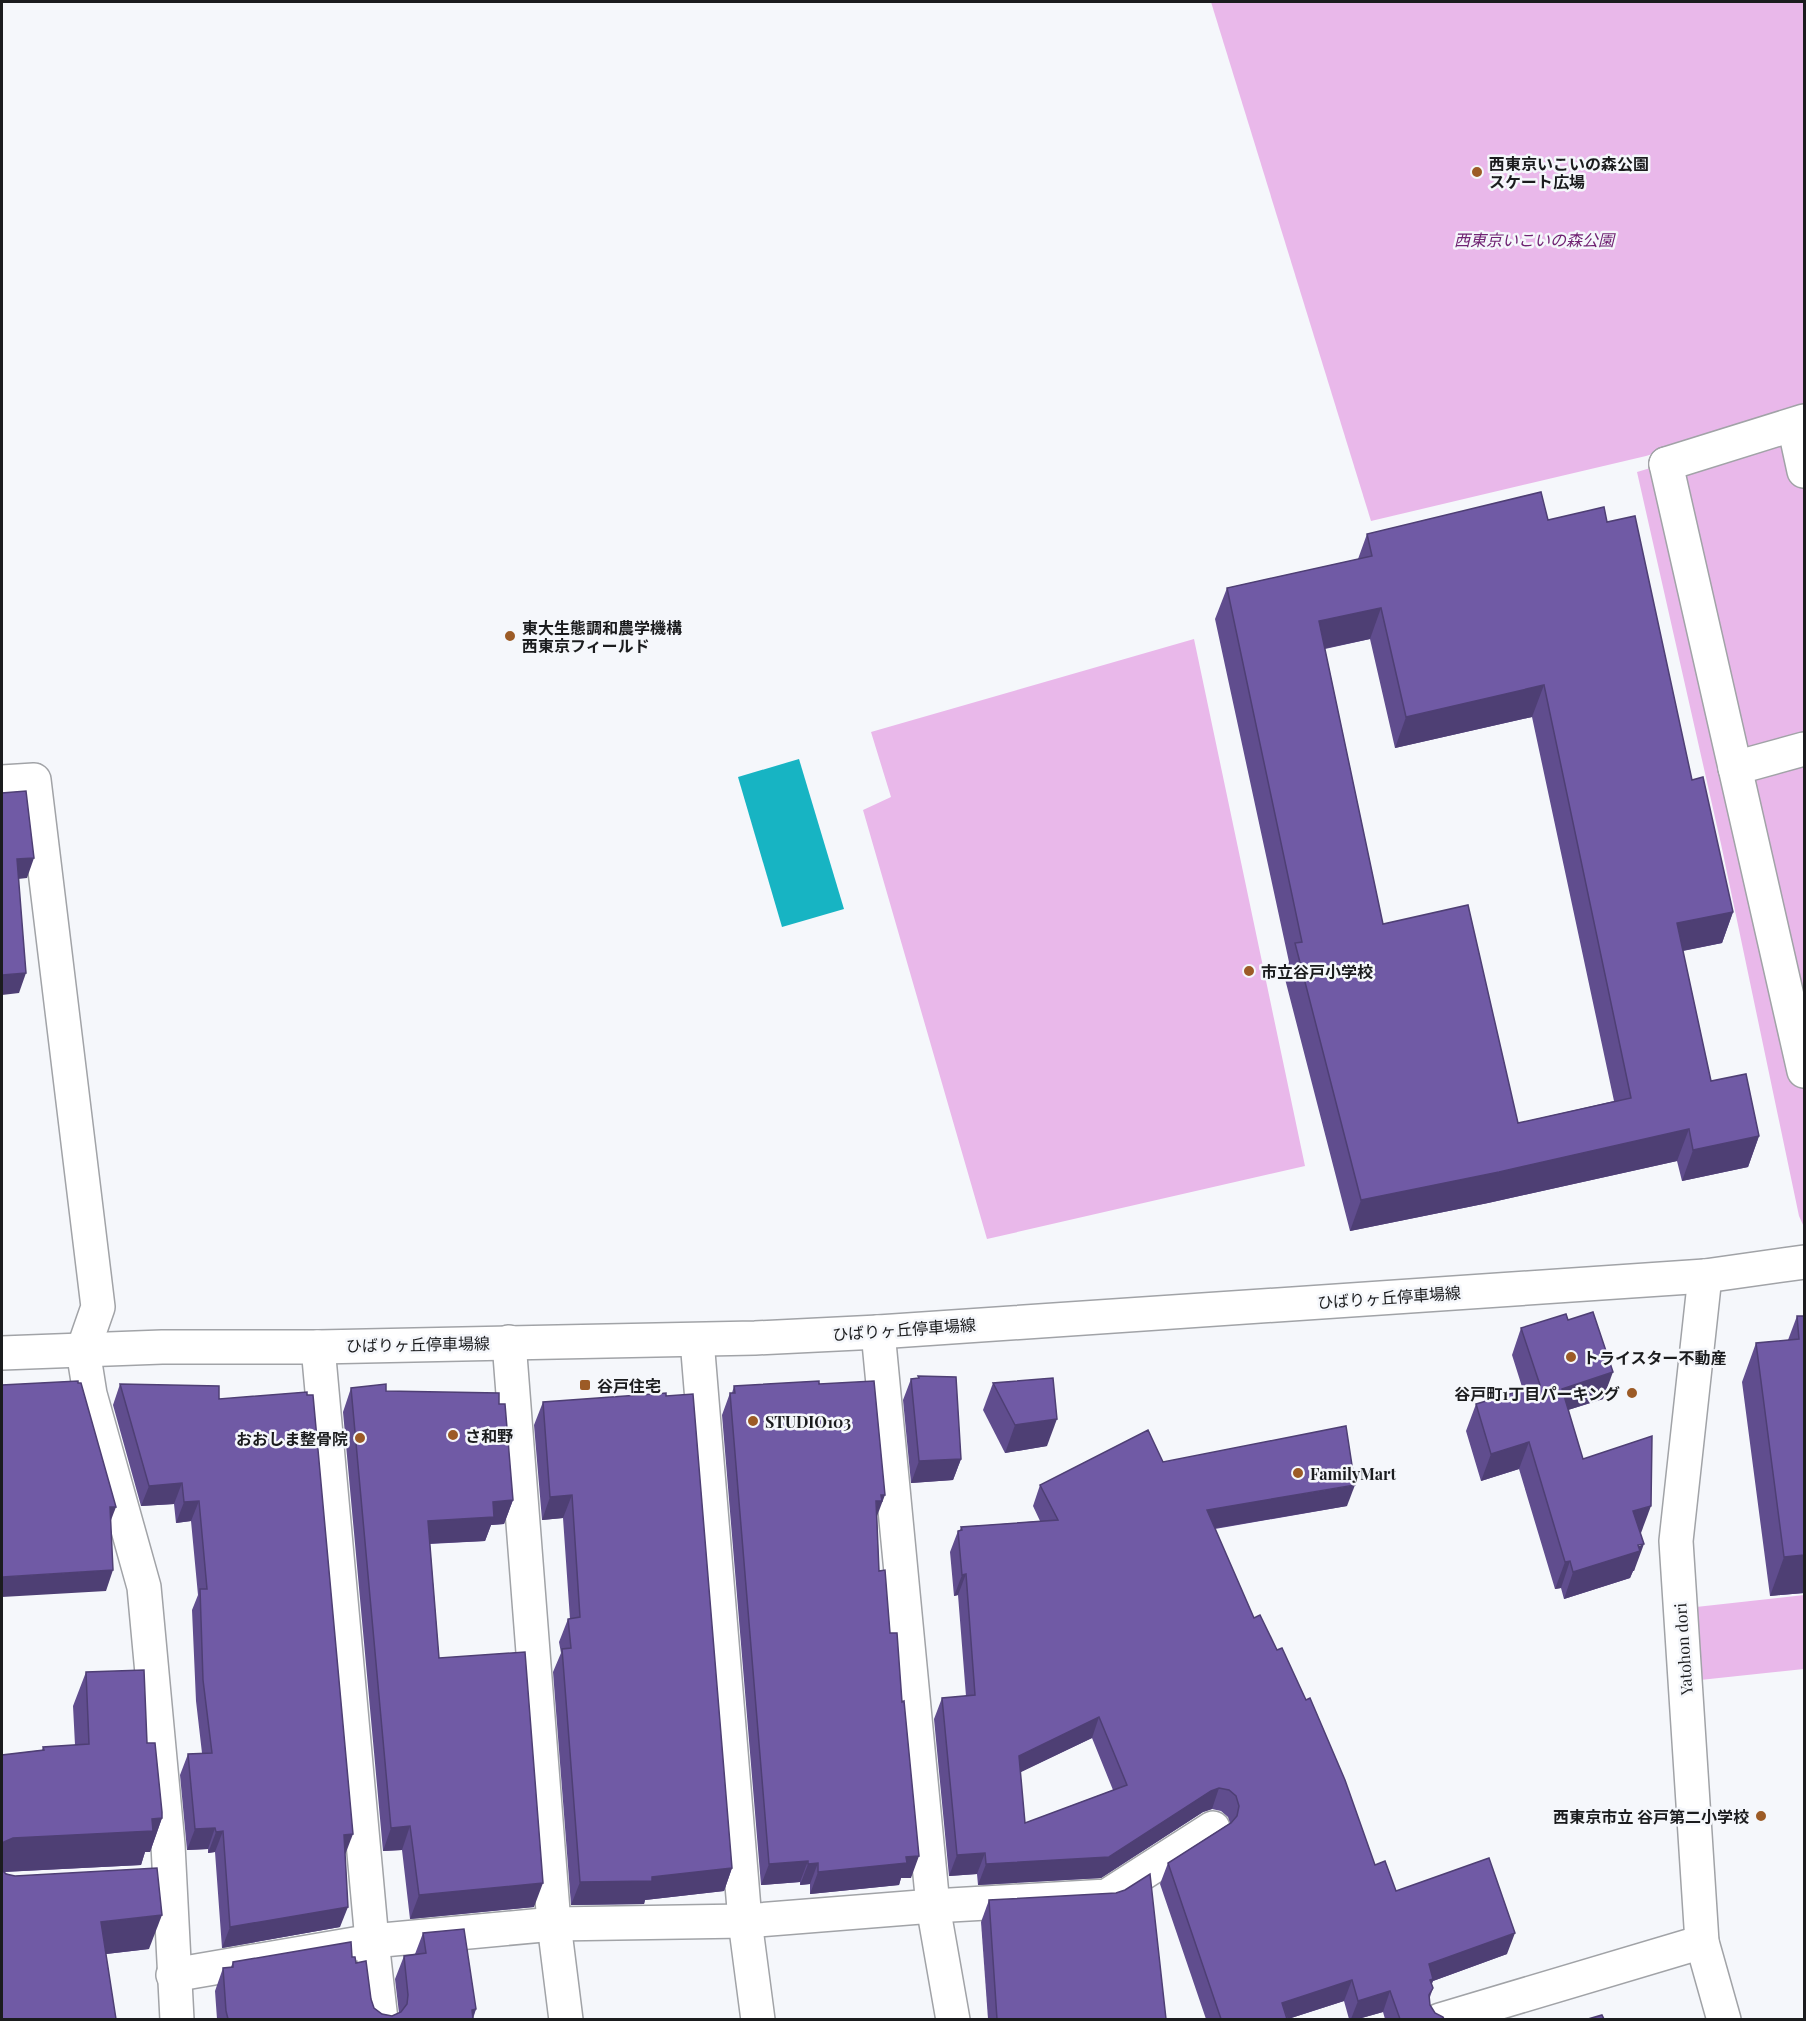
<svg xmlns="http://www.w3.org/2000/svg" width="1806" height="2021" font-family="'Playfair Display','Noto Sans JP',serif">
<rect width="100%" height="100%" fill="#f5f7fb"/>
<!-- green -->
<g fill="#e9b8ea">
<polygon points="1211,2 1804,2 1804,406 1646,456 1371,521"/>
<polygon points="1794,425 1804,471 1804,1227 1799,1216 1721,844 1637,472"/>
<polygon points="1194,639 1305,1166 987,1239 863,810 891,797 871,732"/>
<polygon points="1804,1595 1804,1669 1700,1680 1696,1607"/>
</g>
<!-- water -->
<polygon fill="#17b4c3" points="799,759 844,909 782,927 738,777"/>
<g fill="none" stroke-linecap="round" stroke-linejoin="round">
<!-- street casing -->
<g stroke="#a1a3a7" stroke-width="36">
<g id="street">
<polyline points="1794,425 1804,471"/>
<polyline points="1666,464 1804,421"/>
<polyline points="1735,768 1804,749"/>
<polyline points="2,782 34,780 98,1307 83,1350 90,1394 144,1587 168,1845 177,2020"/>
<polyline points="1705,1276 1676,1541 1702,1942 1724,2020"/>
<polyline points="878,1332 933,1906 953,2020"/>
<polyline points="697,1340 745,1921 758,2020"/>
<polyline points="509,1342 554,1924 566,2020"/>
<polyline points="318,1347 372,1941 381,2020"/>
<polyline points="173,1975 372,1941 554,1924 745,1921 933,1906 1107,1896 1213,1828"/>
<polyline points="1440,2020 1702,1942"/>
</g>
</g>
<!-- secondary casing -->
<g stroke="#a1a3a7" stroke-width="36">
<g id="secondary">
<polyline points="1666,464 1804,1071"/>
<polyline points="2,1353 162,1347 318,1347 755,1338 878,1332 1705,1276 1804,1262"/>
</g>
</g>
<!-- street -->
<use href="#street" stroke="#fff" stroke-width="33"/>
<!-- secondary -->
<use href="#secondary" stroke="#fff" stroke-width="33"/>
</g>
<!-- wall -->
<g fill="#604d8e" fill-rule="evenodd">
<path d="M 1548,520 L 1607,522 L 1692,780 L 1733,912 L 1722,943 L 1683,951 L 1711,1081 L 1759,1136 L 1748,1167 L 1682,1181 L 1677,1161 L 1488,1203 L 1350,1231 L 1284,975 L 1289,962 L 1215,619 L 1227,588 L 1358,559 L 1367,534 ZM 1370,639 L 1395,748 L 1532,717 L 1614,1101 L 1518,1123 L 1383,924 L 1325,649 Z"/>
<polygon points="1797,1316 1804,1316 1804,1593 1770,1596 1742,1382 1756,1343 1788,1340"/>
<polygon points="1568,1320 1603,1399 1568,1410 1583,1459 1641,1533 1640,1534 1634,1571 1633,1571 1630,1578 1564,1599 1561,1588 1555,1589 1519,1469 1481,1481 1466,1431 1476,1404 1523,1390 1512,1355 1521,1328"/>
<polygon points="918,1376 961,1459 953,1480 911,1483 903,1400 911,1379 918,1378"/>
<polygon points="993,1383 1047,1446 1005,1453 983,1410"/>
<polygon points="120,1384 219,1399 345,1855 340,1927 222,1948 215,1852 208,1853 208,1849 187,1850 180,1775 188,1754 202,1753 196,1701 192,1610 198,1595 191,1521 176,1523 174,1504 141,1506 113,1405"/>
<polygon points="819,1384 877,1516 879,1571 911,1878 901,1878 899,1885 810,1894 810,1884 800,1885 800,1882 761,1885 722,1415 730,1393 732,1393 734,1386"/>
<polygon points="351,1388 386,1391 513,1500 504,1524 491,1525 485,1541 430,1544 439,1658 534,1907 410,1919 402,1850 383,1851 343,1412"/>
<polygon points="543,1402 732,1868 724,1891 645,1900 644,1904 571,1905 553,1672 561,1653 559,1642 568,1619 570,1619 563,1518 542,1520 534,1425"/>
<path d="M 1163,1462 L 1347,1506 L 1215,1529 L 1254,1618 L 1375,1865 L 1396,1891 L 1507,1954 L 1433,1981 L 1431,1984 L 1433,1988 L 1430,1997 L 1430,2005 L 1435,2013 L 1444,2019 L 1385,2019 L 1383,2012 L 1358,2019 L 1349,2019 L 1344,2001 L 1288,2019 L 1206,2019 L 1160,1884 L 1168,1863 L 1230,1823 L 1228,1817 L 1221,1811 L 1212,1809 L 1203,1812 L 1101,1878 L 978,1885 L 977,1874 L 949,1876 L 934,1719 L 942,1698 L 966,1696 L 958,1595 L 954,1596 L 950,1552 L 958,1531 L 960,1530 L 961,1527 L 1040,1521 L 1033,1506 L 1040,1485 ZM 1092,1738 L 1113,1790 L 1025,1823 L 1020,1772 Z"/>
<polygon points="86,1672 147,1743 162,1818 150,1852 145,1852 141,1865 4,1872 149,1949 106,1954 2,2019 2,1755 42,1750 43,1747 75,1745 73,1706"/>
<polygon points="989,1900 1166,2019 988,2019 981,1922"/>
<polygon points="423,1933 476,2009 473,2019 217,2019 215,1991 223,1968 231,1967 233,1962 352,1957 356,1963 374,2008 382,2014 392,2016 399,2013 395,1979 404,1956 415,1954"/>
</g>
<!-- shaded-wall -->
<g fill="#4e3f74">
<polygon points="1381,608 1370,639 1308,652 1319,621"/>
<polygon points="1544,685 1532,717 1395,748 1406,717"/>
<polygon points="34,858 27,878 9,880 17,859"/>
<polygon points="1733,912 1722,943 1666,954 1677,923"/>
<polygon points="26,973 19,993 2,995 2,975"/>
<polygon points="1689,1129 1677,1161 1488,1203 1350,1231 1361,1200"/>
<polygon points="1759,1136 1748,1167 1682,1181 1693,1150"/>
<polygon points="1613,1372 1603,1399 1552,1415 1562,1389"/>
<polygon points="1057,1419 1047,1446 1005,1453 1015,1425"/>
<polygon points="1529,1442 1519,1469 1481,1481 1491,1454"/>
<polygon points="961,1459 953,1480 911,1483 919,1461"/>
<polygon points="182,1483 174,1504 141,1506 149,1486"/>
<polygon points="1355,1485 1347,1506 1199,1531 1207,1510"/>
<polygon points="572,1495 563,1518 542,1520 550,1497"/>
<polygon points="881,1495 885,1495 877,1516 876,1501"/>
<polygon points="513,1500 504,1524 491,1525 485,1541 419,1544 428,1521 493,1502"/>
<polygon points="199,1501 191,1521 176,1523 184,1502"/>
<polygon points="1651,1506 1641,1533 1623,1538 1633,1511"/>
<polygon points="110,1507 116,1507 108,1528"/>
<polygon points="1644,1544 1634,1571 1633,1571 1630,1578 1564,1599 1573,1572"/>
<polygon points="1804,1555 1804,1593 1770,1596 1784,1557"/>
<polygon points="1570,1561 1561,1588 1555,1589 1565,1562"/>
<polygon points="113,1570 106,1591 2,1597 2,1577"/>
<polygon points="966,1574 958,1595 954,1596 962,1575"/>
<polygon points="1099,1717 1092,1738 1011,1777 1019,1756"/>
<polygon points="1219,1788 1212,1809 1203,1812 1101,1878 978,1885 986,1864"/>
<polygon points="162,1818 150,1852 145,1852 141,1865 2,1872 2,1844 4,1842 13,1838 152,1819"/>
<polygon points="410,1826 402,1850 383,1851 391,1828"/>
<polygon points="215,1828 208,1849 187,1850 195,1829"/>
<polygon points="223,1831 215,1852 208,1853 216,1832"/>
<polygon points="353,1834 345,1855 336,1856 344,1835"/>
<polygon points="985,1853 977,1874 949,1876 957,1855"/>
<polygon points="919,1856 911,1878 901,1878 899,1885 810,1894 818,1872 906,1857"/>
<polygon points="808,1861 800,1882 761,1885 769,1864"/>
<polygon points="818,1863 810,1884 800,1885 808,1864"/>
<polygon points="732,1868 724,1891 645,1900 644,1904 571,1905 580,1882 652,1877"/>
<polygon points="543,1883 534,1907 410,1919 419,1895"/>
<polygon points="348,1907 340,1927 222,1948 230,1927"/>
<polygon points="162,1915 149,1949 89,1956 101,1922"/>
<polygon points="1515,1933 1507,1954 1433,1981 1426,2000 1429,1964"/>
<polygon points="1352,1980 1344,2001 1288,2019 1282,2003"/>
<polygon points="1390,1991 1383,2012 1358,2019 1351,2019 1358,2001"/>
<polygon points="476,2009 472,2019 472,2010"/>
</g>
<!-- building -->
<g fill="#705aa5" stroke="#4e3f74" stroke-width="1.5" fill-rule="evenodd">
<path d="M 1541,492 L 1548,520 L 1604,507 L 1607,522 L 1635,516 L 1692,780 L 1703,777 L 1733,912 L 1677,923 L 1711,1081 L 1746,1074 L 1759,1136 L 1693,1150 L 1689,1129 L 1499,1172 L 1361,1200 L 1295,943 L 1302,942 L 1227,588 L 1372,556 L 1367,534 ZM 1381,608 L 1406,717 L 1544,685 L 1631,1098 L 1518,1123 L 1468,905 L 1383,924 L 1319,621 Z"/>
<polygon points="26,791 34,858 17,859 26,973 2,975 2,793"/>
<polygon points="1593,1312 1613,1372 1562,1389 1583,1459 1652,1436 1651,1506 1633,1511 1644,1544 1638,1545 1640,1551 1573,1572 1570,1561 1565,1562 1529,1442 1491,1454 1476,1404 1540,1385 1521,1328 1566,1314 1568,1320"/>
<polygon points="1797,1316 1804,1316 1804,1555 1784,1557 1756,1343 1799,1339"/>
<polygon points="918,1376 956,1377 961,1459 919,1461 911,1379 919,1378"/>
<polygon points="1053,1378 1057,1419 1015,1425 993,1383"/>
<polygon points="78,1381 78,1383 81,1383 116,1507 110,1507 113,1570 2,1577 2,1385"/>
<polygon points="819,1381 819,1384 874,1381 885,1495 881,1495 882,1501 876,1501 879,1571 885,1570 890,1633 897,1633 902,1702 904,1701 919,1856 906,1857 907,1863 818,1872 818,1863 808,1864 808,1861 769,1864 730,1393 735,1393 734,1386"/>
<polygon points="120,1384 219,1386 219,1399 307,1392 307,1395 313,1395 353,1834 344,1835 348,1907 230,1927 223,1831 216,1832 215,1828 195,1829 188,1754 212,1753 203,1680 200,1589 207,1589 199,1501 184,1502 182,1483 149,1486"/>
<polygon points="386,1384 386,1391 499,1393 499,1404 505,1404 513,1500 493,1502 494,1517 428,1521 439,1658 525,1652 543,1883 419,1895 410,1826 391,1828 351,1388"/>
<polygon points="666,1393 666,1396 693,1394 732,1868 652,1877 652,1881 580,1882 562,1649 571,1648 568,1619 580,1617 572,1495 550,1497 543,1402"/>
<path d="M 1346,1426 L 1355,1485 L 1207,1510 L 1254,1618 L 1260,1615 L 1277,1650 L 1282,1648 L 1306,1700 L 1310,1698 L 1345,1780 L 1375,1865 L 1385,1861 L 1396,1891 L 1489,1858 L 1515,1933 L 1429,1964 L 1433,1979 L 1430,1980 L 1433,1988 L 1429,1995 L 1430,2005 L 1435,2013 L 1443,2017 L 1444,2019 L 1400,2019 L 1390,1991 L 1358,2001 L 1352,1980 L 1282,2003 L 1287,2019 L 1221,2019 L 1168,1863 L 1231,1823 L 1237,1816 L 1239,1806 L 1236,1796 L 1229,1790 L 1219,1788 L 1211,1791 L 1109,1857 L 986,1864 L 985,1853 L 957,1855 L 942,1698 L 975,1695 L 966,1574 L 962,1575 L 958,1531 L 962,1530 L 961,1527 L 1058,1520 L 1040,1485 L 1148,1430 L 1163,1462 ZM 1099,1717 L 1127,1785 L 1025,1823 L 1019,1756 Z"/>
<polygon points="144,1670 147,1743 155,1743 162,1812 162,1818 152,1819 153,1831 13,1838 4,1842 2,1844 2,1755 44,1750 43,1747 89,1744 86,1672"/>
<polygon points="157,1868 162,1915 101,1922 116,2019 2,2019 2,1870 6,1874 15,1876"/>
<polygon points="1150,1874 1166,2019 997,2019 989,1900 1116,1893 1125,1890"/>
<polygon points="464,1929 476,2009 472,2010 473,2019 228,2019 226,2011 223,1968 233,1967 233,1962 351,1942 352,1957 355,1957 356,1963 366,1961 371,1999 374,2008 382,2014 392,2016 401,2012 407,2004 408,1995 404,1956 426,1953 423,1933"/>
<polygon points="1602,2015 1604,2019 1588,2019"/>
</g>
<!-- markers -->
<g fill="#9c5b26" stroke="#f5f7fb" stroke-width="2">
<circle cx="1477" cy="172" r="6"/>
<circle cx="510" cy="636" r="6"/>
<circle cx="1249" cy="971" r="6"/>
<circle cx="1571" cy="1357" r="6"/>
<rect x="579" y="1379" width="12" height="12" rx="3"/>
<circle cx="1632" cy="1393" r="6"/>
<circle cx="753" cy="1421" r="6"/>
<circle cx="453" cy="1435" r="6"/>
<circle cx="360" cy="1438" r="6"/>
<circle cx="1298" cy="1473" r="6"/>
<circle cx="1761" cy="1816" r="6"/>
</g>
<g text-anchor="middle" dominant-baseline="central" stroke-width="5" stroke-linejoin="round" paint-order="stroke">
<!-- poi labels -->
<g font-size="16" font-weight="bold" fill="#1b1c1e" stroke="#f5f7fb" text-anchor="start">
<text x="1489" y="163">西東京いこいの森公園<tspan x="1489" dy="18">スケート広場</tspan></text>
<text x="522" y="627">東大生態調和農学機構<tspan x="522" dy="18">西東京フィールド</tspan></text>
<text x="1261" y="971">市立谷戸小学校</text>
<text x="1583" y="1357">トライスター不動産</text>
<text x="597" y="1385">谷戸住宅</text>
<text x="1620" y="1393" text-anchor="end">谷戸町1丁目パーキング</text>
<text x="765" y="1421">STUDIO103</text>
<text x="465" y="1435">さ和野</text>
<text x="348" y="1438" text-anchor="end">おおしま整骨院</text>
<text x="1310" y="1473">FamilyMart</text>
<text x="1749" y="1816" text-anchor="end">西東京市立 谷戸第二小学校</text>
</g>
<!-- park labels -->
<g font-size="16" font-style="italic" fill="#702373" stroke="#f5f7fb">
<text x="1534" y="239">西東京いこいの森公園</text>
</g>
<!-- street labels -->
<g font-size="16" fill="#1b1c1e" stroke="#f5f7fb">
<text transform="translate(1389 1297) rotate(-4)">ひばりヶ丘停車場線</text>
<text transform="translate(904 1329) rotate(-4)">ひばりヶ丘停車場線</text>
<text transform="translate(418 1344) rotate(-1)">ひばりヶ丘停車場線</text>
<text transform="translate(1683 1649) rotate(-94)">Yatohon dori</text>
</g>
</g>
<!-- border -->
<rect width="1806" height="2021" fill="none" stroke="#1b1c1e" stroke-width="6"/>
</svg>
